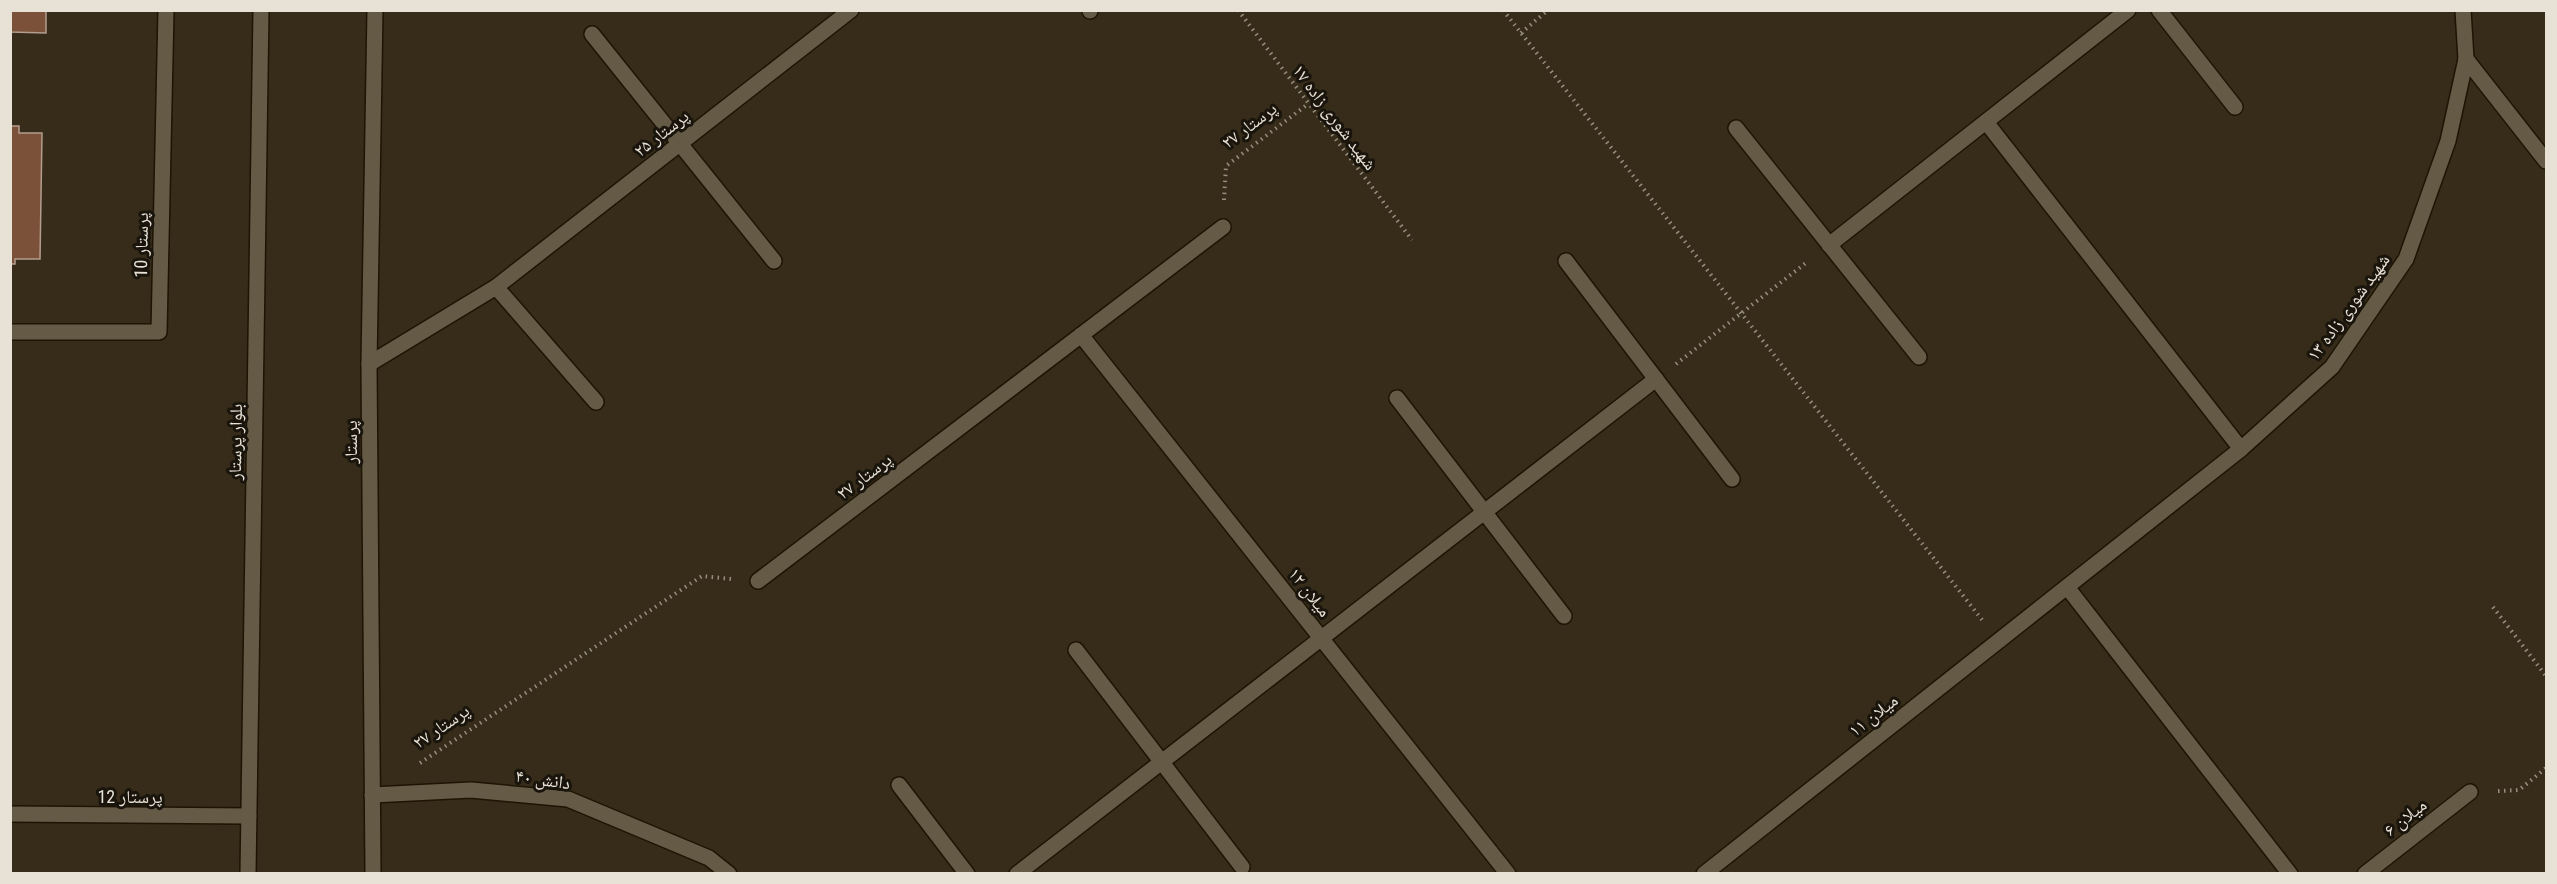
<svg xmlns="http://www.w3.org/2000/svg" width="2557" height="884" font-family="'Roboto Condensed','Noto Naskh Arabic',sans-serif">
<rect width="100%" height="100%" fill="#362c19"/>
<!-- building -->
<g fill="#7b5239" stroke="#b49d8f" stroke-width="1.5">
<polygon points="10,10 46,10 46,33 10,32"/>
<polygon points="10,126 19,126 19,133 42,133 40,259 15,259 15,264 10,264"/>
</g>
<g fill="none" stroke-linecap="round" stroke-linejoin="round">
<!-- minor casing -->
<g stroke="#1d1403" stroke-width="18">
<g id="minor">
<polyline points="1090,10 1090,11"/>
<polyline points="2159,10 2235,107"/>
<polyline points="592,34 774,261"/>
<polyline points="2466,59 2546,161"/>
<polyline points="1986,122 2241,449"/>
<polyline points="1736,128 1919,357"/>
<polyline points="1829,245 2128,10"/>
<polyline points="1566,261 1732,479"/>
<polyline points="496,287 851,10"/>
<polyline points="10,332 159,332 166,10"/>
<polyline points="1081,335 1508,874"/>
<polyline points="369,364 496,287 596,402"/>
<polyline points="1397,398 1564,616"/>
<polyline points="758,581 1223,227"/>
<polyline points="2067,587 2290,874"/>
<polyline points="1076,650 1242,867"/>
<polyline points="899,785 967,874"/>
<polyline points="372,795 471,790 568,799 709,858 729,874"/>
<polyline points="10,814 249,816"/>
<polyline points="1017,874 1656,379"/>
<polyline points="1704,874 2241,449 2332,367 2406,259 2448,141 2466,59 2463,10"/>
<polyline points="2365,874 2470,792"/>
</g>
</g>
<!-- secondary casing -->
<g stroke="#1d1403" stroke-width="18">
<g id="secondary">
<polyline points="248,874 261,10"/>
<polyline points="373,874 369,364 375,10"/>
</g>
</g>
<!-- path -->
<g stroke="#968e7f" stroke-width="4" stroke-dasharray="1.5 4.5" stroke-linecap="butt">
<polyline points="1238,10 1412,240"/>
<polyline points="1503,10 1983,621"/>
<polyline points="1521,33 1548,10"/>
<polyline points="1224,200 1226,166 1308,104"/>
<polyline points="1676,364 1807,262"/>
<polyline points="2493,607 2546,676"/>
<polyline points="420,763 702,576 731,579"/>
<polyline points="2498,791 2519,790 2546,768"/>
</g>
<!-- minor -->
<use href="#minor" stroke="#655a46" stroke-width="15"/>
<!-- secondary -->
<use href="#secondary" stroke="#655a46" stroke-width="15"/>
</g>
<g text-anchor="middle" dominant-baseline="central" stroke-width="6" stroke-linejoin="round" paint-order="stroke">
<!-- street labels -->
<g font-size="18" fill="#e8e2d6" stroke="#19150d">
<text transform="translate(1335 117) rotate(53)">شهید شوری زاده ۱۷</text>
<text transform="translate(1249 125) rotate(-37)">پرستار ۲۷</text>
<text transform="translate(661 133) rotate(-38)">پرستار ۲۵</text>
<text transform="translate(141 245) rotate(-89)">پرستار 10</text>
<text transform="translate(2348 307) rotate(-54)">شهید شوری زاده ۱۳</text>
<text transform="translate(235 442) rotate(-89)">بلوار پرستار</text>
<text transform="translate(350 442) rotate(-90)">پرستار</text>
<text transform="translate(864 476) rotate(-37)">پرستار ۲۷</text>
<text transform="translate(1310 592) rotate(52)">میلان ۱۲</text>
<text transform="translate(1873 715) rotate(-38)">میلان ۱۱</text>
<text transform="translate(441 726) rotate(-34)">پرستار ۲۷</text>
<text transform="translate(543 779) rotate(8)">دانش ۴۰</text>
<text x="130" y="796">پرستار 12</text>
<text transform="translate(2405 817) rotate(-38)">میلان ۶</text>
</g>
</g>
<!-- border -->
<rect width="2557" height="884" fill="none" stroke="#e8e2d6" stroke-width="24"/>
</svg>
